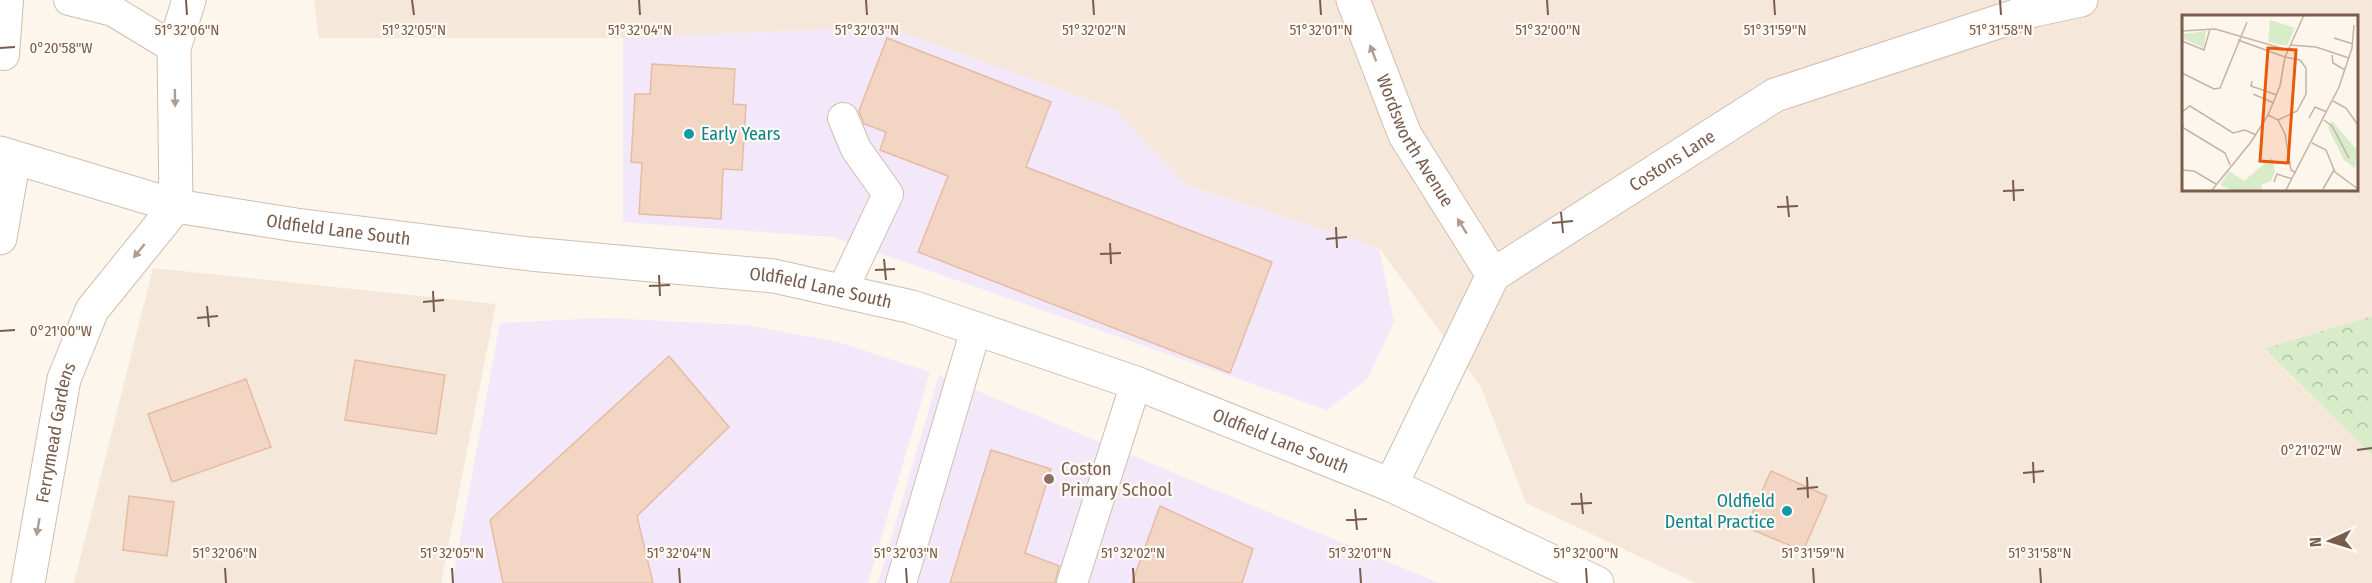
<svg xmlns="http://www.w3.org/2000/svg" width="2372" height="583" font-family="'Fira Sans Condensed',sans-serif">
<defs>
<pattern id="forest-crowns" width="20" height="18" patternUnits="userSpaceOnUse" patternTransform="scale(1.5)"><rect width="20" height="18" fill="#d8ecc9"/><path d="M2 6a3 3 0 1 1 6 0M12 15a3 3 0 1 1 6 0" fill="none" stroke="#b4c2a5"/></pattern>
</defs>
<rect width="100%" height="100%" fill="#fdf6ec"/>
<!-- residential -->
<g fill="#f5e8da" fill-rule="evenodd">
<path d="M 314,0 L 2372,0 L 2372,316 L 2264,350 L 2372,455 L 2372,583 L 1695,583 L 1526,503 L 1481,387 L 1379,248 L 1186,185 L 1114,109 L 887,27 L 623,38 L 319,38 ZM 2183,16 L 2356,16 L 2356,189 L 2183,189 Z"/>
<polygon points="153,268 496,304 441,583 74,583"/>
</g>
<!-- education -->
<g fill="#f3e8fa">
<polygon points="887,27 1114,109 1186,185 1379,248 1394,322 1368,378 1327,410 833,237 623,222 623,38"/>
<polygon points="606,318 746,325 838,342 930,372 868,583 452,583 500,323"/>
<polygon points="939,375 1439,583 878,583"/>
</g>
<!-- forest -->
<polygon fill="url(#forest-crowns)" points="2372,316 2372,455 2264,349"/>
<!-- building -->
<g fill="#f3d5c3" stroke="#e6bba3" stroke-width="1.5">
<polygon points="887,38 1051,102 1026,167 1272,262 1230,373 918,252 948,176 880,150 886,132 864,124 859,111"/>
<polygon points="652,64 735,69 733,104 746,105 742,170 723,169 721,219 639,214 642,163 631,162 635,94 650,94"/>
<polygon points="669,356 729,427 637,516 653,583 503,583 490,520"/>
<polygon points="355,360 445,375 436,434 345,420"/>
<polygon points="246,379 271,447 172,482 148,414"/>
<polygon points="991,450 1051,469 1025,553 1059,566 1055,583 950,583"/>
<polygon points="1771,471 1827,496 1803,551 1746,527"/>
<polygon points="129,496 174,502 167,556 123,550"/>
<polygon points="1160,506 1253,549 1242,583 1132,583"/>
</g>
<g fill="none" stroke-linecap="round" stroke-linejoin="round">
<!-- service casing -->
<g stroke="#d1beb0" stroke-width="32">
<g id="service">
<polyline points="69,0 113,11 174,48"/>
<polyline points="4,55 8,0"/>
<polyline points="842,291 888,194 856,149 843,118"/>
<polyline points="901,583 976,329"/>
<polyline points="1072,583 1136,383"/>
</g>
</g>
<!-- minor casing -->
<g stroke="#d1beb0" stroke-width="35">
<g id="minor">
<path id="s1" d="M 1353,0 L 1405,135 L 1493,275"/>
<polyline points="0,238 14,158"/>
<path id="s2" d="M 1391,485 L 1493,275 L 1775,95 L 2034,10 L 2081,0"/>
<path id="s3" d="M 28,583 L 64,379 L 92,310 L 176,206 L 174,48 L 189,0"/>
</g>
</g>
<!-- tertiary casing -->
<g stroke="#d1beb0" stroke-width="35">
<g id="tertiary">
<path id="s4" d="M 0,153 L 176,206 L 296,225 L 530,254 L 774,276 L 912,307 L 1136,383 L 1391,485 L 1597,583"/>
</g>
</g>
<!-- service -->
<use href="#service" stroke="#fff" stroke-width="30"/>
<!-- minor -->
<use href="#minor" stroke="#fff" stroke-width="33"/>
<!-- tertiary -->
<use href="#tertiary" stroke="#fff" stroke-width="33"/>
</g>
<!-- one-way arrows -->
<defs><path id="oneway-solid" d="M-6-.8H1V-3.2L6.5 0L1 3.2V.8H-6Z" transform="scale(1.5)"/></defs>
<g fill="#af9d94">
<use href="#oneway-solid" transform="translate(1373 53) rotate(-111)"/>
<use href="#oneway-solid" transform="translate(175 98) rotate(89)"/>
<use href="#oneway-solid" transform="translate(1462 226) rotate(-122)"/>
<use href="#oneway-solid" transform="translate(139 251) rotate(129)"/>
<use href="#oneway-solid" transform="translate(38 527) rotate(100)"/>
</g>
<!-- ticks -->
<path fill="none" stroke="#7a5c4d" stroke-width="2" d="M 186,0 L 187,15M 412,0 L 414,15M 639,0 L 640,15M 866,0 L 867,15M 1093,0 L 1094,15M 1320,0 L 1321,15M 1547,0 L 1548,15M 1774,0 L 1775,15M 2000,0 L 2001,15M 0,48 L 15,47M 2013,180 L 2014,201M 2003,191 L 2024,190M 1787,196 L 1789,217M 1777,207 L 1798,206M 1561,212 L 1563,233M 1552,223 L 1573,221M 1336,227 L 1337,248M 1326,239 L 1347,237M 1110,243 L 1111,264M 1100,254 L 1121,253M 884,259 L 886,280M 875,270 L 895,269M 659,275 L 660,296M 649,286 L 670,285M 433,291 L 434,312M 423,302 L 444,300M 207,306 L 209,327M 197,318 L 218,316M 0,331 L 15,330M 2357,450 L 2372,448M 2033,462 L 2034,483M 2023,473 L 2044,471M 1807,477 L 1808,498M 1797,489 L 1818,487M 1581,493 L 1583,514M 1571,504 L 1592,503M 1355,509 L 1357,530M 1346,520 L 1367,519M 225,568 L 226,583M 452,568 L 453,583M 679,568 L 680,583M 906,568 L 907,583M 1133,568 L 1134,583M 1360,568 L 1361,583M 1586,568 L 1587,583M 1813,568 L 1814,583M 2040,568 L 2041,583"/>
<!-- markers -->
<g fill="#0f9aa8" stroke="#fffaf3" stroke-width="2">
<circle cx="689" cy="134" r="6"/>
<circle cx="1787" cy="511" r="6"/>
</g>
<circle fill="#8d6e63" stroke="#fffaf3" stroke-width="2" cx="1049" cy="479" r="6"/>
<g text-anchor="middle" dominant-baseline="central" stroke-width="4.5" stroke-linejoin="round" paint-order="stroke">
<!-- culture labels -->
<g font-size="18" fill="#0d838f" stroke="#fffaf3" text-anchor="start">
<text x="701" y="134">Early Years</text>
<text x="1775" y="501" text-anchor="end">Oldfield<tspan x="1775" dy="21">Dental Practice</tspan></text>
</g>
<!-- street labels -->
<g font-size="18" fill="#7a5c4d" stroke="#fffaf3">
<text stroke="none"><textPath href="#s1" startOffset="154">Wordsworth Avenue</textPath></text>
<text stroke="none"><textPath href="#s2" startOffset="446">Costons Lane</textPath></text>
<text stroke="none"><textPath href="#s4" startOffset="348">Oldfield Lane South</textPath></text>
<text stroke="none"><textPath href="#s4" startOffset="834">Oldfield Lane South</textPath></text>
<text stroke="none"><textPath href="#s3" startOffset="153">Ferrymead Gardens</textPath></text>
<text stroke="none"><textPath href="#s4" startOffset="1320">Oldfield Lane South</textPath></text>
</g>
<!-- education labels -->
<g font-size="18" fill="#785e54" stroke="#fffaf3" text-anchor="start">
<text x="1061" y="469">Coston<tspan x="1061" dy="21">Primary School</tspan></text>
</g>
</g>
<!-- overview -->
<g transform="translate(2182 15)">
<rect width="176" height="176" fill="#fdf6ec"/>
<path d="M 150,106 L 175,135 L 173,153 L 162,145 L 146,113 Z" fill="#d8ecc9"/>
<path d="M 24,16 L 22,33 L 0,23 L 2,19 ZM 90,142 L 93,157 L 89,166 L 79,170 L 81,175 L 49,175 L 38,170 L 47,156 L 62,166 Z" fill="#d8ecc9"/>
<path d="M 88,5 L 113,13 L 105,31 L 86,27 Z" fill="#d8ecc9"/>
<path fill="none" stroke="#c5b3a7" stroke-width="1.5" d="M 0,16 L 33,14 L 106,35M 152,23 L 171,29M 56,25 L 103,42M 0,26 L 22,35 L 28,14M 108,30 L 134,32 L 167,43M 150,40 L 151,48 L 163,55M 0,58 L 32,74 L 38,73 L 65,7M 70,66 L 69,71 L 95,80M 71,79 L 92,88M 151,86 L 164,93 L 176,110M 0,97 L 8,91 L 51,118 L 63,115 L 74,120M 86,100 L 96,105 L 103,119 L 109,155 L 114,158M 127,103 L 133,92 L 145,97M 96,105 L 115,96 L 124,79 L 124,53 L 118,45 L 103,42M 142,105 L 150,111 L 167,143M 0,112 L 43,138 L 48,150M 130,128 L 144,135 L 153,157 L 176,174M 0,155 L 12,156 L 34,169M 92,167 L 95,159 L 110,164M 141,174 L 152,155M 30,175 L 69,127 L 86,100 L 98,71 L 103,42 L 122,0M 104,175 L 157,72 L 170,33 L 172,10"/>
<path fill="#e8590c" fill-opacity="0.15" stroke="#e8590c" stroke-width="3" d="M 86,33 L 114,35 L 106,148 L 78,146 Z"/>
<rect width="176" height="176" fill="none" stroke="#7a5c4d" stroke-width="3"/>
</g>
<g font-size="15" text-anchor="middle" fill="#7a5c4d" stroke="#fffaf3" stroke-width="4.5" stroke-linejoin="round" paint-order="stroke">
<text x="187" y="35">51°32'06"N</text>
<text x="414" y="35">51°32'05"N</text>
<text x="640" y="35">51°32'04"N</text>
<text x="867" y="35">51°32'03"N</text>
<text x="1094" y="35">51°32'02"N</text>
<text x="1548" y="35">51°32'00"N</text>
<text x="1775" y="35">51°31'59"N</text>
<text x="2001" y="35">51°31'58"N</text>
<text x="1321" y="35">51°32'01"N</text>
<text x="61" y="53">0°20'58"W</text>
<text x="61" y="336">0°21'00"W</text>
<text x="2311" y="455">0°21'02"W</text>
<text x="225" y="558">51°32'06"N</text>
<text x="452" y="558">51°32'05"N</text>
<text x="679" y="558">51°32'04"N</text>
<text x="906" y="558">51°32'03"N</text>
<text x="1133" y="558">51°32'02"N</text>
<text x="1360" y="558">51°32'01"N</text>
<text x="1586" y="558">51°32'00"N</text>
<text x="1813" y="558">51°31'59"N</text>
<text x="2040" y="558">51°31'58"N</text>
</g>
<!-- north arrow -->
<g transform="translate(2330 541) rotate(266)" stroke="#fffaf3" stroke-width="4.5" paint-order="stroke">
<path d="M0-4.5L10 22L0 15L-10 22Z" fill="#7a5c4d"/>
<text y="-9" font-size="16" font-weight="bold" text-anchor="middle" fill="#7a5c4d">N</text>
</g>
</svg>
